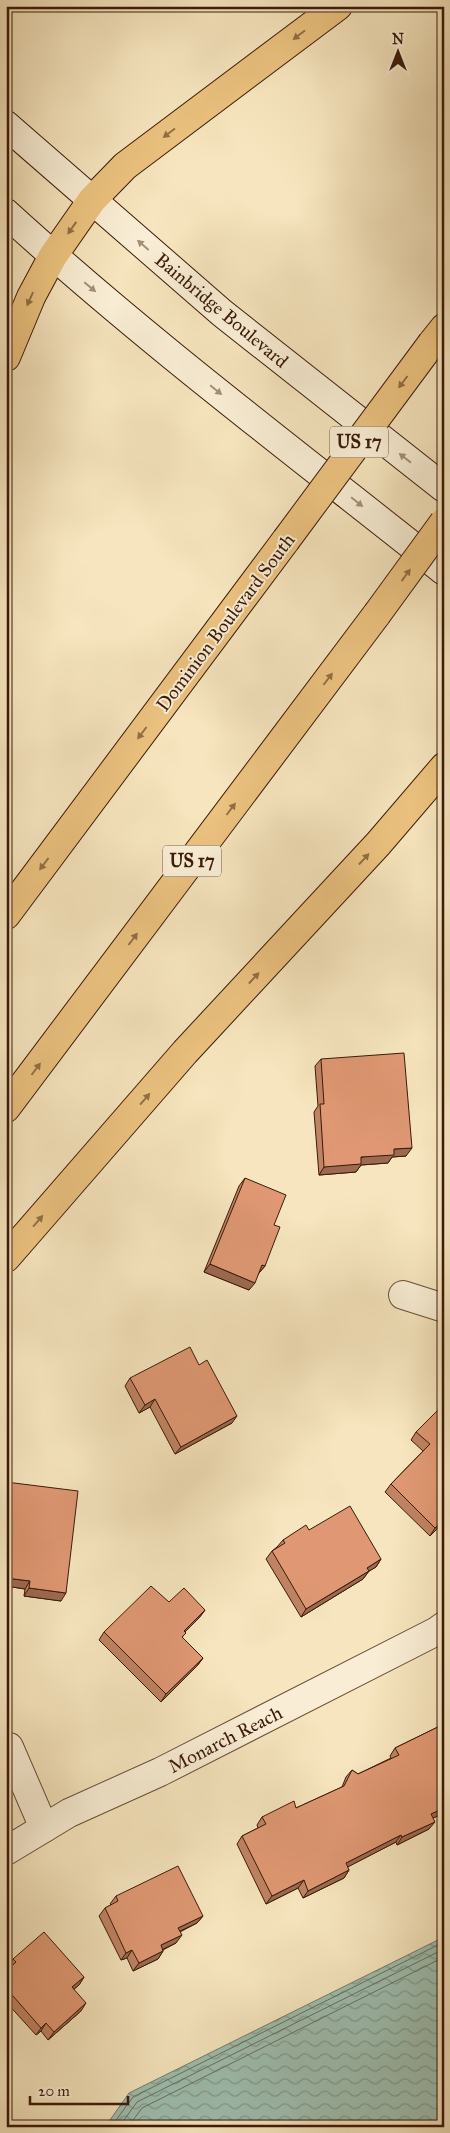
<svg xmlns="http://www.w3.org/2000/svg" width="450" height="2133" viewBox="0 0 450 2133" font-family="'IM FELL Great Primer',serif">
  <defs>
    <pattern id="water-waves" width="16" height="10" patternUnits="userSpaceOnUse" patternTransform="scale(1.25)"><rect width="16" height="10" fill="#9dbfb1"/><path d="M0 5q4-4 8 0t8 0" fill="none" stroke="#819a8e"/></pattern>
  </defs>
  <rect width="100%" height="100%" fill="#f6e5be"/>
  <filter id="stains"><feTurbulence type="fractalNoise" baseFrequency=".004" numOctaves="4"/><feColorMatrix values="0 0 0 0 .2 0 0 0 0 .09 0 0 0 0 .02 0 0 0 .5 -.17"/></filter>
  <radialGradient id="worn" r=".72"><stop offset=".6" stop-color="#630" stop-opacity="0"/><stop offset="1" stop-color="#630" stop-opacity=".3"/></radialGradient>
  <!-- water -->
  <path fill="url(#water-waves)" stroke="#757d6e" d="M 444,1937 L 444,2127 L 105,2127 L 129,2093 Z"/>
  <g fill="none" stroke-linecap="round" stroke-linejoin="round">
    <!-- shore -->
    <g stroke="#6c6c5d" stroke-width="1">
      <path d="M 111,2127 L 133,2097 L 444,1942"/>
      <path d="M 119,2127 L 137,2102 L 444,1949"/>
      <path d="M 128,2127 L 142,2108 L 444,1957"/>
    </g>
    <!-- minor casing -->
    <g stroke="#694d36" stroke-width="30">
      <g id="minor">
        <path d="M 403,1295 L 444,1308"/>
        <path d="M 9,1747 L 44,1828"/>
        <path d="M 6,1851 L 69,1813 L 160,1772 L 437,1631 L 444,1626"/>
      </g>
    </g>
    <!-- secondary casing -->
    <g stroke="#3a1a09" stroke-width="30">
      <g id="secondary">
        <path d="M 6,125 L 222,313 L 444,488"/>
        <path d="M 6,213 C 145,340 297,454 444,571"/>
      </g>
    </g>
    <!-- motorway casing -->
    <g stroke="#3a1a09" stroke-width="30">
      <g id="motorway">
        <path d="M 432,343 L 444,328"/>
        <path d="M 6,357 L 31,297 L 53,256 L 92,200 L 125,166 L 338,6"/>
        <path d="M 6,915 L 286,540"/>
        <path d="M 6,1108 L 377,614"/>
        <path d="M 6,1258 L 185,1052 L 378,844 L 444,767"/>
      </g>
    </g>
    <!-- minor -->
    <use href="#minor" stroke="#f9eed5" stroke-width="28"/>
    <!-- secondary -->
    <use href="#secondary" stroke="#f9eed5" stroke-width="28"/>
    <!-- motorway -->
    <use href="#motorway" stroke="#ebc27f" stroke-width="28"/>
    <!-- motorway-bridge casing -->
    <g stroke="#3a1a09" stroke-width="30" stroke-linecap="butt">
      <g id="motorway-bridge">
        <path d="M 286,540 L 432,343"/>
        <path d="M 377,614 L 444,522"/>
      </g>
    </g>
    <!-- motorway-bridge -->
    <use href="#motorway-bridge" stroke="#ebc27f" stroke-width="28"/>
  </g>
  <!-- wall -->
  <g fill="#c08363" stroke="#3a1a09">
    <path d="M 321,1059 L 406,1156 L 392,1157 L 388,1163 L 361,1165 L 356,1172 L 319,1175 L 314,1112 L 318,1106 L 315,1066 Z"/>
    <path d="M 245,1178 L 274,1225 L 265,1266 L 259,1273 L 249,1290 L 204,1272 L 239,1186 Z"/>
    <path d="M 130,1378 L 232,1423 L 175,1454 L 150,1407 L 139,1413 L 125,1386 Z"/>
    <path d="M 444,1404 L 444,1522 L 430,1536 L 385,1492 L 391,1484 L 423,1451 L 411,1440 L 416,1432 Z"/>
    <path d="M 6,1482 L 61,1601 L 24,1596 L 25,1589 L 6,1586 Z"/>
    <path d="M 309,1530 L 381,1559 L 376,1567 L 369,1571 L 363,1579 L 301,1617 L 266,1559 L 272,1551 L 277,1547 L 283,1540 Z"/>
    <path d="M 169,1602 L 205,1610 L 199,1618 L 185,1632 L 182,1638 L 203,1658 L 197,1666 L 161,1702 L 99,1640 L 104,1632 Z"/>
    <path d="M 444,1724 L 444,1813 L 433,1818 L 429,1829 L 397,1845 L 396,1842 L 347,1867 L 349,1870 L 344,1878 L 303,1898 L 298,1888 L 266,1904 L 237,1844 L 242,1836 L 258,1828 L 257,1825 L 262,1817 L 296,1808 L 342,1787 L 346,1777 L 352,1770 L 358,1774 L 391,1758 L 390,1756 L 395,1748 Z"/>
    <path d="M 116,1896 L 203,1916 L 197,1923 L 180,1932 L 176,1943 L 163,1950 L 163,1951 L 158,1959 L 133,1971 L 127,1958 L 121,1960 L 99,1916 L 105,1908 L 111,1905 L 110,1904 Z"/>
    <path d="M 13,1959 L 84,1977 L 79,1985 L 74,1989 L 81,2011 L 48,2040 L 41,2031 L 36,2035 L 6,2002 L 6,1971 L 9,1968 L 8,1967 Z"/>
  </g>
  <!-- shaded-wall -->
  <g fill="#9c6a50" stroke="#3a1a09">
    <path d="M 412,1148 L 406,1156 L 392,1157 L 388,1163 L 361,1165 L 356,1172 L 319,1175 L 324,1167 L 394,1149 Z"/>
    <path d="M 210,1264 L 255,1283 L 249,1290 L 204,1272 Z"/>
    <path d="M 262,1265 L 265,1266 L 259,1273 L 257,1272 Z"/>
    <path d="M 155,1399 L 150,1407 L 139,1413 L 145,1405 Z"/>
    <path d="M 237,1416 L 232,1423 L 175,1454 L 181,1447 Z"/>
    <path d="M 444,1520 L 444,1522 L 430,1536 L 435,1528 Z"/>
    <path d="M 381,1559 L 376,1567 L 361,1576 L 367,1568 Z"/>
    <path d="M 369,1571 L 363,1579 L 301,1617 L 306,1609 Z"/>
    <path d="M 6,1578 L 30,1581 L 25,1589 L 6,1586 Z"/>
    <path d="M 29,1588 L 66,1593 L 61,1601 L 24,1596 Z"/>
    <path d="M 205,1610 L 199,1618 L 178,1639 L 184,1631 Z"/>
    <path d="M 203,1658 L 197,1666 L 161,1702 L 166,1694 Z"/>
    <path d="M 444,1808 L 444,1813 L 425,1822 L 431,1814 Z"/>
    <path d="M 435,1822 L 429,1829 L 397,1845 L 402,1837 Z"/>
    <path d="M 401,1835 L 396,1842 L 340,1871 L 346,1863 Z"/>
    <path d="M 349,1870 L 344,1878 L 303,1898 L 308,1891 Z"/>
    <path d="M 304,1880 L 298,1888 L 266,1904 L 272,1896 Z"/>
    <path d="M 203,1916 L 197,1923 L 172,1935 L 178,1928 Z"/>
    <path d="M 182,1935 L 176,1943 L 155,1953 L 161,1945 Z"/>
    <path d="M 132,1950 L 127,1958 L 121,1960 L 126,1953 Z"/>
    <path d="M 163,1951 L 158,1959 L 133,1971 L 139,1963 Z"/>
    <path d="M 84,1977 L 79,1985 L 67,1995 L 72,1987 Z"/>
    <path d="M 86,2003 L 81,2011 L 48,2040 L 54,2032 Z"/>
    <path d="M 46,2023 L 41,2031 L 36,2035 L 41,2028 Z"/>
  </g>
  <!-- building -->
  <g fill="#df9873" stroke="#3a1a09">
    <path d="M 404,1053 L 412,1148 L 394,1149 L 394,1155 L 361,1157 L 361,1164 L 324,1167 L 320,1104 L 324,1104 L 321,1059 Z"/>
    <path d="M 245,1178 L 286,1195 L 274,1225 L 280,1227 L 265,1266 L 262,1265 L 255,1283 L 210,1264 Z"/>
    <path d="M 190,1347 L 199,1365 L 207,1360 L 237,1416 L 181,1447 L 155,1399 L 145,1405 L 130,1378 Z"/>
    <path d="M 444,1404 L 444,1520 L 435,1528 L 391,1484 L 430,1444 L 416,1432 Z"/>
    <path d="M 6,1482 L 78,1491 L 66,1593 L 29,1588 L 30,1581 L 6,1578 Z"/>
    <path d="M 350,1506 L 381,1559 L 367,1568 L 369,1571 L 306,1609 L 272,1551 L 285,1543 L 283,1540 L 306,1525 L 309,1530 Z"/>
    <path d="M 151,1586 L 169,1602 L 184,1588 L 205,1610 L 184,1631 L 186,1633 L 182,1637 L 203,1658 L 166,1694 L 104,1632 Z"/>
    <path d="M 444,1724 L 444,1808 L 431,1814 L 435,1822 L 402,1837 L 401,1835 L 346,1863 L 349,1870 L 308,1891 L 304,1880 L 272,1896 L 242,1836 L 266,1824 L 262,1817 L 294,1801 L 296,1808 L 344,1786 L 352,1770 L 358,1774 L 399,1755 L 395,1748 Z"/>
    <path d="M 178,1866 L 203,1916 L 178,1928 L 182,1935 L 161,1945 L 163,1951 L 139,1963 L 132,1950 L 126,1953 L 105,1908 L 118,1901 L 116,1896 Z"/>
    <path d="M 44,1932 L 84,1977 L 72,1987 L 86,2003 L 54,2032 L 46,2023 L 41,2028 L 6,1988 L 6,1971 L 16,1962 L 13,1959 Z"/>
  </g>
  <!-- one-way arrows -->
  <defs><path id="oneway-solid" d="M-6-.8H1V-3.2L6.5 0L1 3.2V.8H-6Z" transform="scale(1.25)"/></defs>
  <g fill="#926e44">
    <use href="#oneway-solid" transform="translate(299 35) rotate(143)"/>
    <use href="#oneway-solid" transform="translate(169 133) rotate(143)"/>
    <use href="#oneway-solid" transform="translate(72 228) rotate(125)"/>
    <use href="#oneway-solid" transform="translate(30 299) rotate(114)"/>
    <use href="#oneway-solid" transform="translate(403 382) rotate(127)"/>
    <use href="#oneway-solid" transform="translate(406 575) rotate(-54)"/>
    <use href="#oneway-solid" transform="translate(328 679) rotate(-53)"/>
    <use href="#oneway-solid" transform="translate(142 733) rotate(127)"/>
    <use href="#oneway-solid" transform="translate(231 809) rotate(-53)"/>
    <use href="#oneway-solid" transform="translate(364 859) rotate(-47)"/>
    <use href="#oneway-solid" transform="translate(44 864) rotate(127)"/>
    <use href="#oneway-solid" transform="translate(133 939) rotate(-53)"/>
    <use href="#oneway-solid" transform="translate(254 978) rotate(-47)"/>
    <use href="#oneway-solid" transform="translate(36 1069) rotate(-53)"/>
    <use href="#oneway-solid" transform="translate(145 1099) rotate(-49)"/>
    <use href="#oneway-solid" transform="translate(38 1221) rotate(-49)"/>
  </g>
  <g fill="#a38f79">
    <use href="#oneway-solid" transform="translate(143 245) rotate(-139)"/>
    <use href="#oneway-solid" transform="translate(90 287) rotate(40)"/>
    <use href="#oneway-solid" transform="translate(216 390) rotate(39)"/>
    <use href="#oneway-solid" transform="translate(405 458) rotate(-142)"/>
    <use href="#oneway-solid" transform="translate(357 502) rotate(39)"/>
  </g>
  <g text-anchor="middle" stroke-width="4" stroke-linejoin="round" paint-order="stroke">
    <!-- shield labels -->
    <g fill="#f9eed5" stroke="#735a46" stroke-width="1">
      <rect x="330" y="426.5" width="58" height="31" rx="4"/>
      <rect x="163" y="845.5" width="58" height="31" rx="4"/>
    </g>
    <g font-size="18" font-weight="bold" fill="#3a1a09">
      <text x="359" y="448">US 17</text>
      <text x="192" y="867">US 17</text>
    </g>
    <!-- street labels -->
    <g font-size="19" fill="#3a1a09" stroke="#f9eed5">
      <text transform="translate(222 310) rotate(40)" y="7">Bainbridge Boulevard</text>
      <text transform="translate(225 622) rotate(-53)" y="7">Dominion Boulevard South</text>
      <text transform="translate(225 1739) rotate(-27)" y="7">Monarch Reach</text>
    </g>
  </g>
  <!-- margin -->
  <rect width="450" height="2133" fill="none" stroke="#f6e5be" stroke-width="25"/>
  <rect x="8" y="8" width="435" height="2118" fill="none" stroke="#3a1a09" stroke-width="2.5"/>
  <rect x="12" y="12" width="425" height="2108" fill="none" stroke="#3a1a09"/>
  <!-- north arrow -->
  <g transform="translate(398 52)" stroke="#f9eed5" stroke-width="4" paint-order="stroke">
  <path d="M0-4L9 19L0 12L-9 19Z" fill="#3a1a09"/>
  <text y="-8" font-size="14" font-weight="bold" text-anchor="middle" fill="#3a1a09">N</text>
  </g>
  <!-- scale -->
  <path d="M30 2096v8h98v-8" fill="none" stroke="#3a1a09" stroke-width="2.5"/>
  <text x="38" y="2096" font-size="15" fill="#3a1a09" stroke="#f9eed5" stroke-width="4" paint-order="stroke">20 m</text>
  <rect width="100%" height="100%" filter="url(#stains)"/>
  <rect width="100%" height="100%" fill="url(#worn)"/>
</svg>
